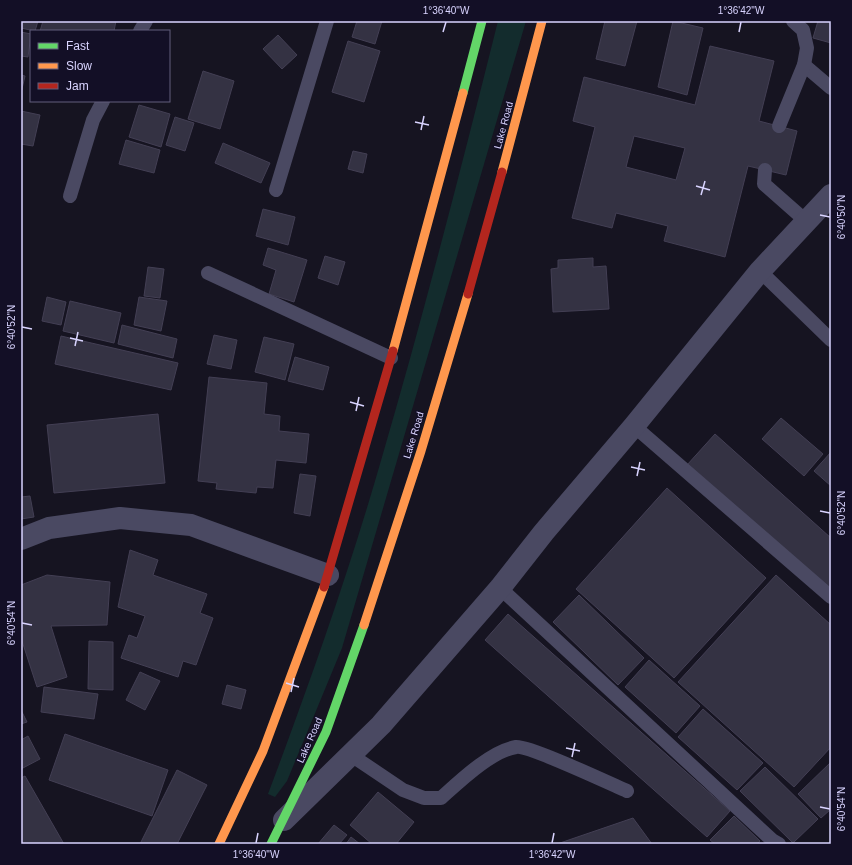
<svg xmlns="http://www.w3.org/2000/svg" width="852" height="865" viewBox="0 0 852 865" font-family="Helvetica,sans-serif">
  <rect width="100%" height="100%" fill="#161421"/>
  <!-- green -->
  <path fill="#132c2d" d="M 498,21 L 526,21 L 342,648 L 287,781 L 275,797 L 268,794 C 309,685 348,575 380,464 C 423,317 461,169 498,21 Z"/>
  <!-- building -->
  <g fill="#343243" stroke="#433f54" fill-rule="evenodd">
    <path d="M 21,21 L 38,21 L 35,31 L 21,28 Z"/>
    <path d="M 43,21 L 116,21 L 114,31 L 40,31 Z"/>
    <path d="M 357,21 L 382,21 L 375,44 L 352,37 Z"/>
    <path d="M 605,21 L 637,21 L 625,66 L 596,59 Z"/>
    <path d="M 673,21 L 703,28 L 687,95 L 658,87 Z"/>
    <path d="M 818,21 L 831,21 L 831,43 L 813,38 Z"/>
    <path d="M 21,32 L 31,34 L 28,57 L 21,56 Z"/>
    <path d="M 278,35 L 297,55 L 282,69 L 263,49 Z"/>
    <path d="M 348,41 L 380,51 L 364,102 L 332,92 Z"/>
    <path d="M 710,46 L 774,61 L 759,121 L 797,131 L 786,175 L 748,166 L 725,257 L 664,241 L 668,226 L 616,213 L 612,228 L 572,218 L 595,127 L 573,121 L 584,77 L 695,105 ZM 634,136 L 685,148 L 676,180 L 626,167 Z"/>
    <path d="M 203,71 L 234,81 L 220,129 L 188,119 Z"/>
    <path d="M 21,75 L 25,76 L 21,93 Z"/>
    <path d="M 139,105 L 170,114 L 161,147 L 129,137 Z"/>
    <path d="M 21,111 L 40,115 L 33,146 L 21,144 Z"/>
    <path d="M 175,117 L 194,123 L 185,151 L 166,145 Z"/>
    <path d="M 126,140 L 160,150 L 154,173 L 119,164 Z"/>
    <path d="M 223,143 L 270,163 L 261,183 L 215,163 Z"/>
    <path d="M 353,151 L 367,154 L 363,173 L 348,169 Z"/>
    <path d="M 263,209 L 295,217 L 288,245 L 256,236 Z"/>
    <path d="M 268,248 L 307,260 L 294,302 L 269,294 L 276,270 L 263,265 Z"/>
    <path d="M 325,256 L 345,262 L 338,285 L 318,278 Z"/>
    <path d="M 593,258 L 593,267 L 606,266 L 609,309 L 553,312 L 551,269 L 558,268 L 558,260 Z"/>
    <path d="M 148,267 L 164,269 L 160,298 L 144,296 Z"/>
    <path d="M 47,297 L 66,302 L 61,325 L 42,321 Z"/>
    <path d="M 139,297 L 167,301 L 161,331 L 134,325 Z"/>
    <path d="M 70,301 L 121,313 L 114,343 L 63,331 Z"/>
    <path d="M 122,325 L 177,339 L 173,358 L 118,344 Z"/>
    <path d="M 214,335 L 237,340 L 231,369 L 207,364 Z"/>
    <path d="M 61,336 L 178,363 L 171,390 L 55,364 Z"/>
    <path d="M 264,337 L 294,344 L 285,380 L 255,372 Z"/>
    <path d="M 295,357 L 329,367 L 323,390 L 288,381 Z"/>
    <path d="M 209,377 L 267,383 L 264,414 L 280,416 L 279,431 L 309,434 L 306,463 L 276,460 L 273,488 L 257,487 L 256,493 L 216,489 L 217,483 L 198,481 Z"/>
    <path d="M 158,414 L 165,483 L 54,493 L 47,425 Z"/>
    <path d="M 781,418 L 823,454 L 804,476 L 762,439 Z"/>
    <path d="M 715,434 L 831,538 L 831,594 L 687,465 Z"/>
    <path d="M 831,452 L 831,486 L 814,471 Z"/>
    <path d="M 300,474 L 316,476 L 310,516 L 294,513 Z"/>
    <path d="M 667,488 L 766,578 L 674,678 L 576,589 Z"/>
    <path d="M 30,496 L 34,517 L 21,519 L 21,497 Z"/>
    <path d="M 130,550 L 158,560 L 153,575 L 207,594 L 200,613 L 213,618 L 196,665 L 183,661 L 178,677 L 121,658 L 129,635 L 137,638 L 145,616 L 118,607 Z"/>
    <path d="M 47,575 L 110,582 L 107,625 L 51,626 L 67,677 L 37,687 L 21,638 L 21,585 Z"/>
    <path d="M 776,575 L 831,625 L 831,747 L 794,787 L 678,682 Z"/>
    <path d="M 579,595 L 644,658 L 618,685 L 553,622 Z"/>
    <path d="M 508,614 L 730,811 L 707,837 L 485,640 Z"/>
    <path d="M 89,641 L 113,642 L 113,690 L 88,689 Z"/>
    <path d="M 649,660 L 700,706 L 676,733 L 625,687 Z"/>
    <path d="M 140,672 L 160,681 L 145,710 L 126,700 Z"/>
    <path d="M 227,685 L 246,690 L 241,709 L 222,704 Z"/>
    <path d="M 44,687 L 98,694 L 94,719 L 41,712 Z"/>
    <path d="M 703,709 L 763,763 L 737,790 L 678,737 Z"/>
    <path d="M 21,710 L 27,722 L 21,724 Z"/>
    <path d="M 65,734 L 168,770 L 152,816 L 49,780 Z"/>
    <path d="M 28,736 L 40,759 L 21,769 L 21,740 Z"/>
    <path d="M 831,762 L 831,809 L 821,818 L 798,794 Z"/>
    <path d="M 765,767 L 818,819 L 793,843 L 740,791 Z"/>
    <path d="M 177,770 L 207,785 L 177,844 L 140,844 Z"/>
    <path d="M 25,776 L 64,844 L 21,844 L 21,778 Z"/>
    <path d="M 378,792 L 414,822 L 396,844 L 372,844 L 350,825 Z"/>
    <path d="M 734,816 L 760,841 L 757,844 L 715,844 L 710,840 Z"/>
    <path d="M 633,818 L 652,844 L 557,844 Z"/>
    <path d="M 334,825 L 347,835 L 339,844 L 318,844 Z"/>
    <path d="M 351,837 L 360,844 L 346,844 Z"/>
  </g>
  <g fill="none" stroke-linecap="round" stroke-linejoin="round">
    <!-- lane -->
    <g stroke="#4a4962" stroke-width="14">
      <path d="M 140,31 L 146,21"/>
      <path d="M 804,65 L 831,88"/>
      <path d="M 779,126 L 804,65 L 807,48 L 803,30 L 793,21"/>
      <path d="M 765,170 L 764,184 L 806,221"/>
      <path d="M 276,190 L 327,21"/>
      <path d="M 70,196 L 93,120 L 103,101"/>
      <path d="M 760,271 L 831,340"/>
      <path d="M 208,273 L 391,358"/>
      <path d="M 634,426 L 831,597"/>
      <path d="M 500,588 L 772,840 L 779,844"/>
      <path d="M 351,755 L 403,790 L 424,798 L 441,798 C 460,781 491,751 516,747 C 528,745 611,784 627,791"/>
    </g>
    <!-- street -->
    <g stroke="#4a4962" stroke-width="22">
      <path d="M 21,539 L 49,528 L 120,518 L 191,525 L 328,575"/>
      <path d="M 284,820 L 381,725 L 500,588 L 544,532 L 634,426 L 760,271 L 831,195"/>
    </g>
    <!-- fast -->
    <g stroke="#63d668" stroke-width="9">
      <path d="M 463,93 L 482,21"/>
      <path d="M 271,844 L 326,732 L 364,625"/>
    </g>
    <!-- slow -->
    <g stroke="#ff974d" stroke-width="9">
      <path d="M 502,172 L 542,21"/>
      <path d="M 393,351 L 463,93"/>
      <path d="M 364,625 L 421,451 L 468,294"/>
      <path d="M 219,844 L 263,751 L 324,587"/>
    </g>
    <!-- jam -->
    <g stroke="#b3261e" stroke-width="9">
      <path d="M 468,294 L 502,172"/>
      <path d="M 324,587 L 393,351"/>
    </g>
  </g>
  <!-- ticks -->
  <path fill="none" stroke="#d9d4ff" stroke-width="1.5" d="M 443,32 L 446,22M 739,32 L 741,22M 415,122 L 429,125M 421,130 L 424,116M 696,186 L 710,190M 701,195 L 705,181M 820,215 L 830,217M 22,327 L 32,329M 70,338 L 83,341M 75,346 L 78,332M 350,402 L 364,406M 356,411 L 359,397M 631,467 L 645,470M 637,476 L 640,462M 820,511 L 830,513M 22,623 L 32,625M 286,683 L 299,687M 291,692 L 294,678M 566,748 L 580,751M 572,757 L 575,743M 820,807 L 830,809M 256,843 L 258,833M 552,843 L 554,833"/>
  <g text-anchor="middle" stroke-width="3" stroke-linejoin="round" paint-order="stroke">
    <!-- street labels -->
    <g font-size="10" fill="#d9d4ff" stroke="#130f26">
      <text transform="translate(503 125) rotate(-75)" y="4">Lake Road</text>
      <text transform="translate(413 435) rotate(-73)" y="4">Lake Road</text>
      <text transform="translate(309 740) rotate(-66)" y="4">Lake Road</text>
    </g>
  </g>
  <!-- border -->
  <rect width="852" height="865" fill="none" stroke="#130f26" stroke-width="44"/>
  <!-- legend -->
  <rect x="30" y="30" width="140" height="72" fill="#130f26" stroke="#625e7d"/>
  <rect x="38" y="43" width="20" height="6" fill="#63d668" stroke="#625e7d"/>
  <text x="66" y="50" font-size="12" fill="#d9d4ff">Fast</text>
  <rect x="38" y="63" width="20" height="6" fill="#ff974d" stroke="#625e7d"/>
  <text x="66" y="70" font-size="12" fill="#d9d4ff">Slow</text>
  <rect x="38" y="83" width="20" height="6" fill="#b3261e" stroke="#625e7d"/>
  <text x="66" y="90" font-size="12" fill="#d9d4ff">Jam</text>
  <rect x="22" y="22" width="808" height="821" fill="none" stroke="#d9d4ff" stroke-width="1.5"/>
  <g font-size="10" text-anchor="middle" fill="#d9d4ff">
    <text x="446" y="14">1°36'40"W</text>
    <text x="741" y="14">1°36'42"W</text>
    <text transform="translate(841 217) rotate(-90)" y="4">6°40'50"N</text>
    <text transform="translate(11 327) rotate(-90)" y="4">6°40'52"N</text>
    <text transform="translate(841 513) rotate(-90)" y="4">6°40'52"N</text>
    <text transform="translate(11 623) rotate(-90)" y="4">6°40'54"N</text>
    <text transform="translate(841 809) rotate(-90)" y="4">6°40'54"N</text>
    <text x="256" y="858">1°36'40"W</text>
    <text x="552" y="858">1°36'42"W</text>
  </g>
</svg>
